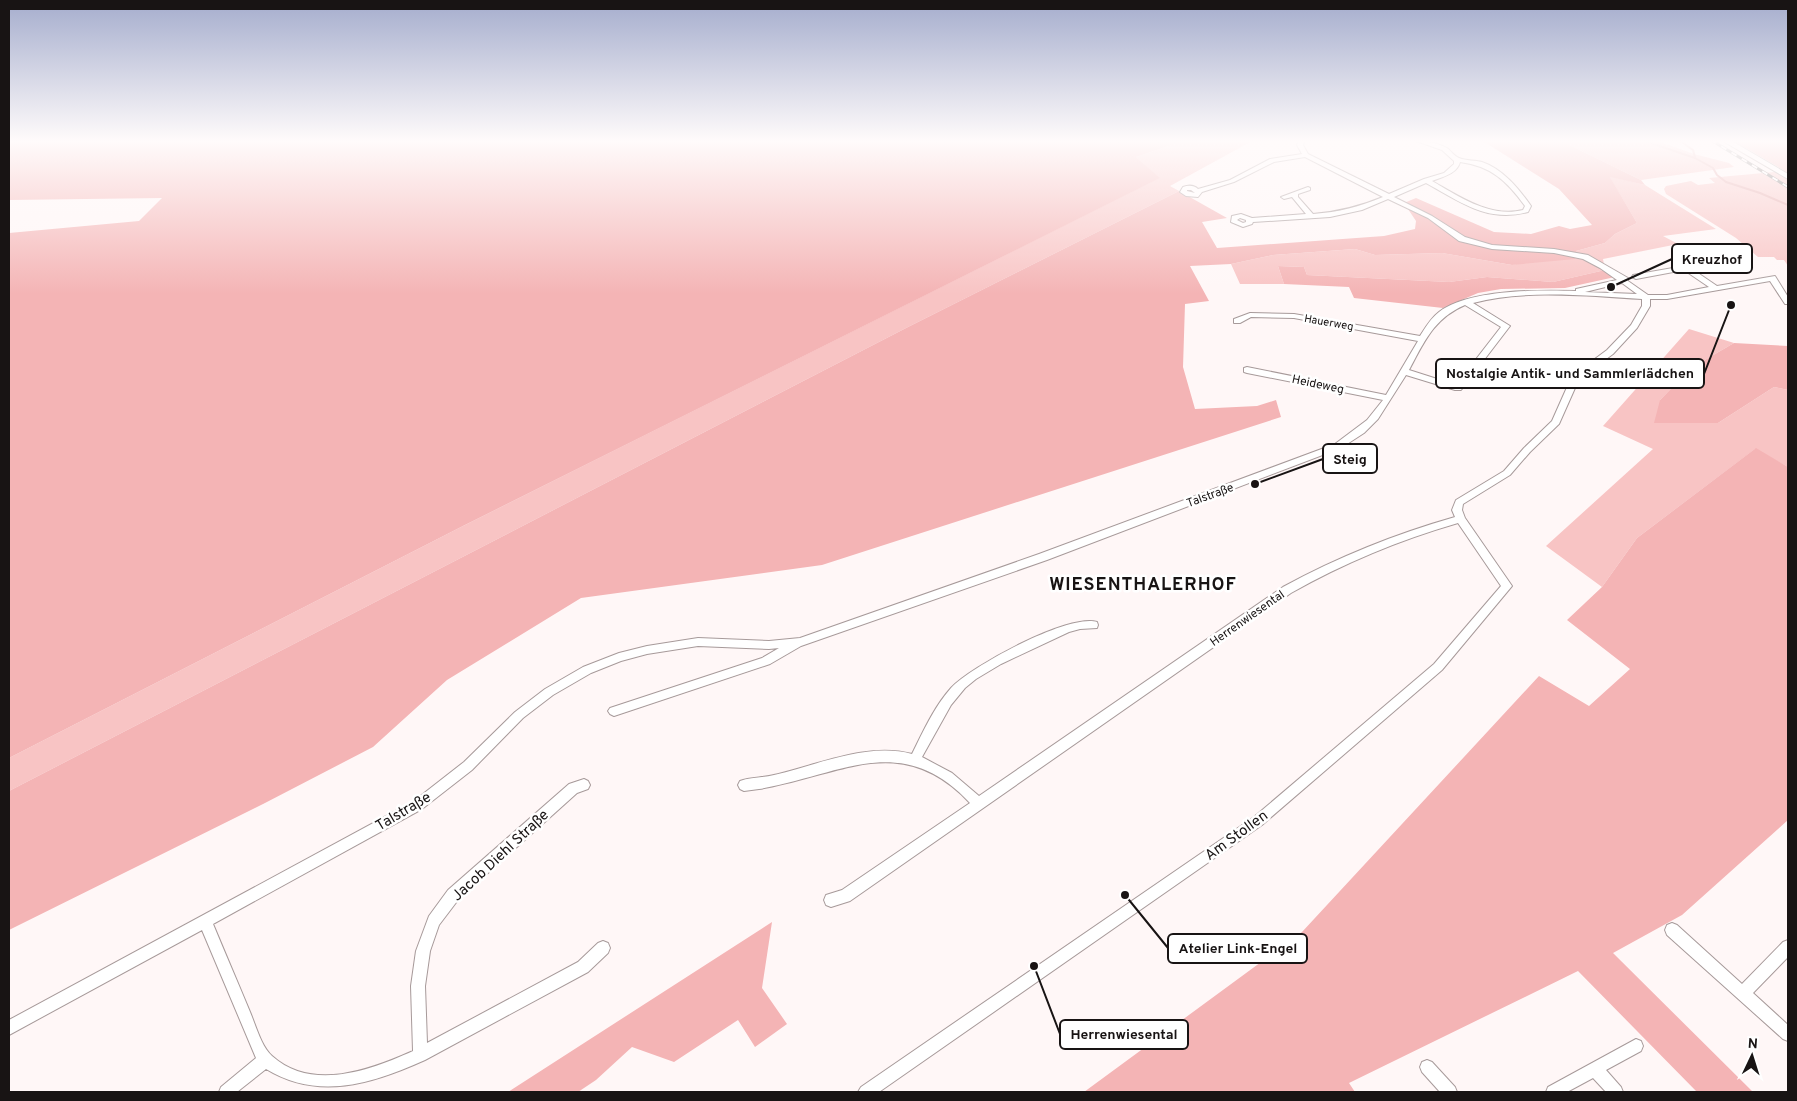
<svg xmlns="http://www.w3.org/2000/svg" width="1797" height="1101" viewBox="0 0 1797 1101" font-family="Overpass,sans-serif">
  <rect width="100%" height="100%" fill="#fff7f7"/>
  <!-- green -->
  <g fill="#f8c4c4">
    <path d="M 1186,140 L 1254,140 L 1170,186 L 1179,191 L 908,327 L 9,791 L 9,758 L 463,526 L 1159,178 L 1136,157 Z"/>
    <path d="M 1559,140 L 1655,140 L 1694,154 L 1729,163 L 1734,167 L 1641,180 Z"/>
    <path d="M 1785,171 L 1788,173 L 1788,266 L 1784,260 L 1777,260 L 1774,257 L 1758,257 L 1736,238 L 1666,194 L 1664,189 L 1666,186 L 1691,181 L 1698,185 L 1715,183 L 1709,178 Z"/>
    <path d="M 1609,176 L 1645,185 L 1716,229 L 1663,236 L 1678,244 L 1603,259 L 1605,270 L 1553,282 L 1487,277 L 1449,282 L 1307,275 L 1304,267 L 1278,266 L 1284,284 L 1240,284 L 1231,264 L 1273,255 L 1355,249 L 1375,255 L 1442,253 L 1512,265 L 1576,251 L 1605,243 L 1615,234 L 1637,223 Z"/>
    <path d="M 1689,329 L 1734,343 L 1691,368 L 1660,400 L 1718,423 L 1774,387 L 1788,390 L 1788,467 L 1755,449 L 1637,538 L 1602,587 L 1546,546 L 1653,449 L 1603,426 Z"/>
  </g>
  <!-- forest -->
  <g fill="#f4b4b5">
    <path d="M 9,140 L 1186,140 L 1136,157 L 1160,178 L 463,526 L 9,758 L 9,233 L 139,221 L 162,198 L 9,200 Z"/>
    <path d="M 1475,140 L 1559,140 L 1641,180 L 1645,185 L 1610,177 L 1637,223 L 1615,234 L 1605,243 L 1576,251 L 1575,259 L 1512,265 L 1442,253 L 1375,255 L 1355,249 L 1273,255 L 1231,264 L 1190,266 L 1209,301 L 1185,304 L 1183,367 L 1195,409 L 1257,406 L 1276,400 L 1281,417 L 822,565 L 581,598 L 447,680 L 373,747 L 265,803 L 9,930 L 9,791 L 908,327 L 1179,191 L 1227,218 L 1202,222 L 1217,248 L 1384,236 L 1415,229 L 1416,221 L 1404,203 L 1416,198 L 1494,232 L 1531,234 L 1559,226 L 1570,229 L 1592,225 L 1559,189 L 1486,143 Z"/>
    <path d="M 1732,140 L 1788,140 L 1788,173 L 1785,171 Z"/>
    <path d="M 1278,266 L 1304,267 L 1307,275 L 1449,282 L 1487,277 L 1553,282 L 1605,270 L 1615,277 L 1565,288 L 1501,289 L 1478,293 L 1443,308 L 1354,298 L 1349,287 L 1284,284 Z"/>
    <path d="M 1734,343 L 1788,346 L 1788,390 L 1774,387 L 1718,423 L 1654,423 L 1660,400 L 1691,368 Z"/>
    <path d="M 1756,448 L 1788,467 L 1788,820 L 1682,915 L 1613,953 L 1753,1092 L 1697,1092 L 1578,971 L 1349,1083 L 1355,1092 L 1084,1092 L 1302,932 L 1539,676 L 1589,706 L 1630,669 L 1567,620 L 1602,587 L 1637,538 Z"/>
    <path d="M 772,922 L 762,988 L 787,1024 L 755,1047 L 738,1020 L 674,1062 L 632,1047 L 596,1080 L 578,1092 L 508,1092 Z"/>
  </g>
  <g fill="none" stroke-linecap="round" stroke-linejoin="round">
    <!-- stream -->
    <g stroke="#e2a3a4" stroke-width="2">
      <path d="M 1642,140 L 1695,158 L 1713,168 L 1717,175 L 1726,182 L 1760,193 L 1788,205"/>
      <path d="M 1679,140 L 1693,150 L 1695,157"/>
    </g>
    <!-- minor casing -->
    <g stroke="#a79a9a" stroke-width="2">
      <g id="minor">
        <path d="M 1299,140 L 1305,140 L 1303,145 L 1308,154 L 1389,194 L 1424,179 L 1444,173 L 1454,164 L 1454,161 L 1442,150 L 1413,140 C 1423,140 1438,143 1447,148 C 1451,151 1454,156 1459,158 C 1466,161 1475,160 1482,162 C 1503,169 1519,189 1531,206 L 1528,212 C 1487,223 1461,202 1426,183 L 1394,197 L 1432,216 L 1465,237 L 1492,245 L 1554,249 L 1588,255 L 1628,278 L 1628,281 L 1648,295 L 1667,295 L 1709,287 L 1684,270 L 1636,279 L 1632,277 L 1633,275 L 1707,262 L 1711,264 L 1710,266 L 1692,269 L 1717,286 L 1775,276 L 1788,297 L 1788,304 L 1785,304 L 1770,281 L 1667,299 L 1650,299 L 1650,306 L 1637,328 L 1613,354 L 1579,379 L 1559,424 L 1530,452 L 1510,475 L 1463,504 L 1462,510 L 1465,518 L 1512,586 L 1442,670 L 1262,825 L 879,1092 L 858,1092 L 861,1087 L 1254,817 L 1434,664 L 1501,586 L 1458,523 C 1399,540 1344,563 1291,593 L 850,901 L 831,907 L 826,905 L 824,900 L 826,895 L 842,890 L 970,803 C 901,729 839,776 759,789 L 744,791 L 740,789 L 738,785 L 740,781 C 750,777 763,778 774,775 C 818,765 867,742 912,754 C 923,732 934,707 951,688 C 970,667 1069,613 1097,622 L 1098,625 L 1097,628 L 1080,629 L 1069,632 L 1001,664 L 976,679 L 965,688 L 951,705 L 922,757 L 952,773 L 979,796 L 1283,587 C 1338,557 1395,534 1455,517 L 1452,510 L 1456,500 L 1504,471 L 1524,448 L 1552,421 L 1572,376 L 1607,350 L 1631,325 L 1642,306 L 1642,299 C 1587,296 1527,289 1473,303 L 1510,326 L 1461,390 L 1455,390 L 1406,375 L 1378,419 L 1364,433 L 1341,448 L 1047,560 L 801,646 L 770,664 L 614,716 L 610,714 L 608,711 L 610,708 L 762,658 L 779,648 L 769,649 L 698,646 L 647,654 L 621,661 L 591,673 L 553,695 L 523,718 L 472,770 L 422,809 L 213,924 C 225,953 238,983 250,1012 C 256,1026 261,1046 272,1056 C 312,1092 371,1070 413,1051 L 411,986 L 416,951 L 429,916 L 448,890 L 569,784 L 584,779 L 588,781 L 590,785 L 588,789 L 577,793 L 458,900 L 439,925 L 430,951 L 425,986 L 427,1043 L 578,962 L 598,943 L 603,941 L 608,943 L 610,948 L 608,953 L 588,972 L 425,1060 C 372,1084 318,1101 266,1069 L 237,1092 L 219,1092 L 221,1087 L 256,1058 L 202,930 L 9,1035 L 9,1020 L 414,801 L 464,762 L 515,712 L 545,689 L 583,667 L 619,653 L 647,646 L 698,638 L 769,641 L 800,638 L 1039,554 L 1335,444 L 1367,420 L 1383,400 L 1247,373 L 1244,372 L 1244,368 L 1247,367 L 1386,395 L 1418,341 L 1294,318 L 1251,317 L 1240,323 L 1234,323 L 1234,319 L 1250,313 L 1294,314 L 1420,336 C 1425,328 1431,318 1439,312 C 1469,289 1539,290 1576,291 L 1576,289 L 1617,280 L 1600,268 L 1583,259 L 1554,253 L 1492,249 L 1459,241 L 1428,218 L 1388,199 L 1362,210 L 1330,217 L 1253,222 L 1252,224 L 1243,227 L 1231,222 L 1232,216 L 1241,214 L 1252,218 L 1306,214 L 1292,197 L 1284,199 L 1281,197 L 1308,187 L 1310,188 L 1310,190 L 1298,194 L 1298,197 L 1313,214 C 1339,212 1359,207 1383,197 L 1305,157 L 1274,162 L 1234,182 L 1202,192 L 1198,197 L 1186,196 L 1180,192 L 1183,187 C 1188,185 1194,185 1198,189 L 1230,180 L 1270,159 L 1302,154 L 1297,145 ZM 1460,162 C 1491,166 1507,181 1525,206 L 1523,210 C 1490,218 1460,197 1432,181 C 1442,177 1457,174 1460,162 ZM 1187,190 L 1191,190 L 1195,193 L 1187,191 ZM 1240,218 L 1246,220 L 1246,222 L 1243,223 L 1237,220 ZM 1622,283 L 1637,294 L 1585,292 ZM 1465,305 L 1501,327 L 1456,385 L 1409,370 C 1424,342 1434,318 1465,305 Z"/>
        <path d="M 1672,923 L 1677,925 L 1742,984 L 1783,942 L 1788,940 L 1788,957 L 1753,993 L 1788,1025 L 1788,1041 L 1783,1039 L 1667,935 L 1665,930 L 1667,925 Z"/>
        <path d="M 1636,1039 L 1641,1041 L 1643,1046 L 1641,1051 L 1606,1070 L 1621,1087 L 1623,1092 L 1606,1092 L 1593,1078 L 1567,1092 L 1546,1092 L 1548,1087 Z"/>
        <path d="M 1427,1060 L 1432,1062 L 1455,1087 L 1457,1092 L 1440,1092 L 1422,1072 L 1420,1067 L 1422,1062 Z"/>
      </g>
    </g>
    <!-- tertiary casing -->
    <g stroke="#a79a9a" stroke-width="2">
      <path id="tertiary" d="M 1721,140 L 1730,140 L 1788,174 L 1788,179 Z"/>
    </g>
    <!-- minor -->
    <use href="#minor" fill="#fff" fill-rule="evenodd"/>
    <!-- tertiary -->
    <use href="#tertiary" fill="#fff" fill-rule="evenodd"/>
    <!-- rail casing -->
    <g stroke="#726d6d" stroke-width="3">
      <path id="rail" d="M 1711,140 L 1788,187"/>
    </g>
    <!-- rail -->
    <use href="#rail" stroke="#fff" stroke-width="2" stroke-dasharray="6" stroke-linecap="butt"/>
  </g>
  <!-- sky -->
  <linearGradient id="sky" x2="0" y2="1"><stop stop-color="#a5adcd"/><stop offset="0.48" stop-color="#fffbfb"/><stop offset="1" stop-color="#fffbfb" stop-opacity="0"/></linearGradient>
  <rect width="1797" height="294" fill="url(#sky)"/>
  <g text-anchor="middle" stroke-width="5" stroke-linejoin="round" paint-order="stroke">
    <!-- far-street labels -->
    <g font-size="11" fill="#181414" stroke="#fff">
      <text transform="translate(1329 322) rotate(10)" y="4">Hauerweg</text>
    </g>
    <!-- street labels -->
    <g font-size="12" fill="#181414" stroke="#fff">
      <text transform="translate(1318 384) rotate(12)" y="4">Heideweg</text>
      <text transform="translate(1210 495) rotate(-20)" y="4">Talstraße</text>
      <text transform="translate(1247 618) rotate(-35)" y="4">Herrenwiesental</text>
    </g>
    <!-- near-street labels -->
    <g font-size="15" fill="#181414" stroke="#fff">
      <text transform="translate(403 811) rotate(-31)" y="5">Talstraße</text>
      <text transform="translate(1236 835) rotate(-36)" y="5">Am Stollen</text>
      <text transform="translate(500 855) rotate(-43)" y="5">Jacob Diehl Straße</text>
    </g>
    <!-- district labels -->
    <g font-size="18" font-weight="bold" letter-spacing="1" fill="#181414" stroke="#fff">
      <text x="1143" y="590">WIESENTHALERHOF</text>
    </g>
  </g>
  <!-- callouts -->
  <path fill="none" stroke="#181414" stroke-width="2" d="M1611 287L1672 259M1731 305L1704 374M1255 484L1323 459M1125 895L1168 948M1034 966L1060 1034"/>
  <g fill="#181414" stroke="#fff" stroke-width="2">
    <circle cx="1611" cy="287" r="5"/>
    <circle cx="1731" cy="305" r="5"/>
    <circle cx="1255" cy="484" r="5"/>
    <circle cx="1125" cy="895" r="5"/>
    <circle cx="1034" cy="966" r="5"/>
  </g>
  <g fill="#fff" stroke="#181414" stroke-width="2">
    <rect x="1672" y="244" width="80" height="29" rx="5"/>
    <rect x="1436" y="359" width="268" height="29" rx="5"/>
    <rect x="1323" y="444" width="54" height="29" rx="5"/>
    <rect x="1168" y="934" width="139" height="29" rx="5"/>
    <rect x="1060" y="1020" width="128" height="29" rx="5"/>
  </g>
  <g font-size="14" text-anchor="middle" font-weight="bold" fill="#181414">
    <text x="1712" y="264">Kreuzhof</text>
    <text x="1570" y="378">Nostalgie Antik- und Sammlerlädchen</text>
    <text x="1350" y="464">Steig</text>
    <text x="1238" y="953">Atelier Link-Engel</text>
    <text x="1124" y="1039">Herrenwiesental</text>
  </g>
  <!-- border -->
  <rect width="1797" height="1101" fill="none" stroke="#181414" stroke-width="20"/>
  <!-- north arrow -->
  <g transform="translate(1752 1056) rotate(4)" stroke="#ffffff" stroke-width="4" paint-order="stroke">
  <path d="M0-4L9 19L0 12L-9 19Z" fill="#181414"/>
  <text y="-8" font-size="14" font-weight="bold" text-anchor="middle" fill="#181414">N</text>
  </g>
</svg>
